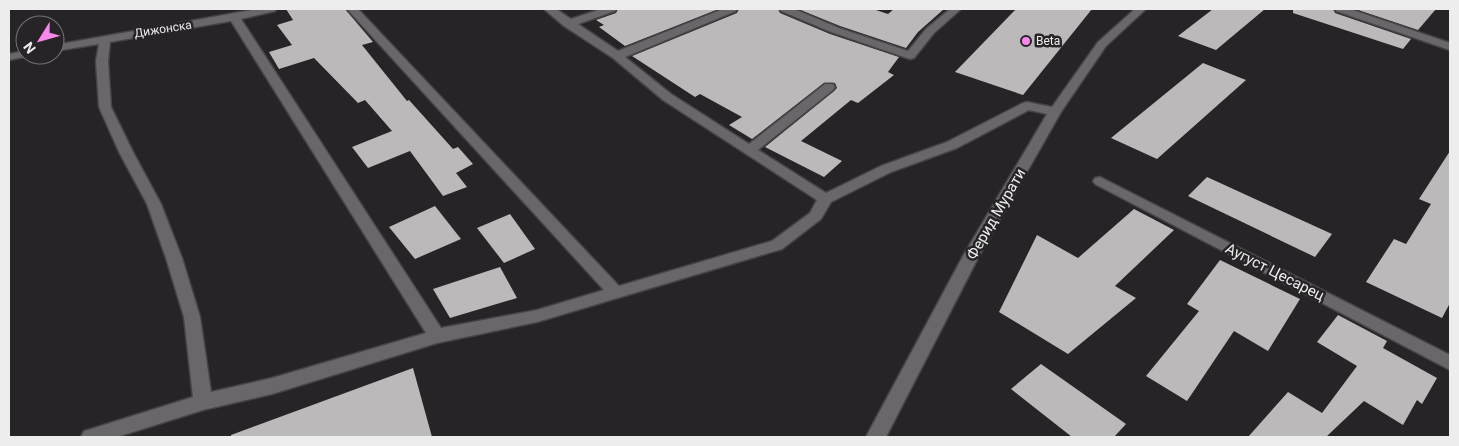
<svg xmlns="http://www.w3.org/2000/svg" width="1459" height="446" viewBox="0 0 1459 446" font-family="Roboto,sans-serif">
  <rect width="100%" height="100%" fill="#262426"/>
  <!-- building -->
  <g fill="#bcb9bb">
    <path d="M 286,9 L 345,9 L 373,42 L 362,45 L 407,101 L 409,100 L 453,149 L 458,147 L 473,164 L 456,173 L 467,187 L 443,196 L 410,151 L 368,168 L 352,147 L 392,131 L 365,100 L 358,103 L 314,58 L 279,69 L 269,52 L 292,45 L 277,25 L 293,20 Z"/>
    <path d="M 618,9 L 719,9 L 625,46 L 599,27 L 604,25 L 596,20 L 616,13 Z"/>
    <path d="M 739,9 L 778,9 L 780,13 L 830,34 L 899,57 L 888,72 L 894,75 L 858,103 L 851,100 L 801,141 L 842,161 L 824,177 L 765,147 L 834,91 L 837,88 L 835,83 L 824,83 L 752,139 L 729,125 L 742,117 L 700,94 L 695,97 L 632,56 L 737,13 Z"/>
    <path d="M 798,9 L 873,9 L 888,14 L 894,9 L 944,9 L 918,32 L 906,48 L 840,26 Z"/>
    <path d="M 1016,9 L 1092,9 L 1023,95 L 955,72 Z"/>
    <path d="M 1213,9 L 1265,9 L 1216,50 L 1178,36 Z"/>
    <path d="M 1293,9 L 1333,9 L 1335,13 L 1411,39 L 1403,49 L 1293,13 Z"/>
    <path d="M 1355,9 L 1436,9 L 1418,30 Z"/>
    <path d="M 1203,63 L 1246,80 L 1157,159 L 1111,138 Z"/>
    <path d="M 1450,151 L 1450,303 L 1442,318 L 1366,282 L 1394,239 L 1406,244 L 1431,204 L 1419,199 Z"/>
    <path d="M 1207,177 L 1332,234 L 1315,257 L 1188,196 Z"/>
    <path d="M 435,206 L 461,239 L 415,259 L 389,227 Z"/>
    <path d="M 1134,209 L 1174,230 L 1115,286 L 1136,298 L 1068,354 L 999,312 L 1037,235 L 1078,258 Z"/>
    <path d="M 510,214 L 535,249 L 504,263 L 477,228 Z"/>
    <path d="M 1220,260 L 1300,299 L 1268,351 L 1234,331 L 1187,401 L 1146,376 L 1199,311 L 1187,304 Z"/>
    <path d="M 500,267 L 517,298 L 450,318 L 433,289 Z"/>
    <path d="M 1338,315 L 1387,341 L 1383,348 L 1437,378 L 1422,404 L 1417,400 L 1403,425 L 1364,401 L 1326,437 L 1248,437 L 1288,392 L 1322,413 L 1357,366 L 1317,342 Z"/>
    <path d="M 1041,364 L 1126,424 L 1114,437 L 1072,437 L 1011,389 Z"/>
    <path d="M 413,368 L 432,437 L 231,437 L 231,435 Z"/>
  </g>
  <g fill="none" stroke-linecap="round" stroke-linejoin="round">
    <!-- minor casing -->
    <g stroke="#454345" stroke-width="3">
      <g id="minor">
        <path d="M 257,9 L 276,9 L 275,11 L 241,19 L 441,328 L 537,310 L 604,290 L 347,9 L 358,9 L 619,286 L 772,241 L 810,213 L 817,200 L 663,100 L 613,58 L 564,26 L 544,9 L 556,9 L 571,19 L 601,9 L 616,9 L 615,11 L 578,24 L 618,51 L 723,9 L 737,9 L 736,11 L 625,57 L 671,94 L 749,144 L 825,84 L 833,84 L 835,87 L 833,90 L 758,150 L 826,193 L 881,166 L 947,142 L 1023,103 L 1027,102 L 1052,107 L 1098,42 L 1135,9 L 1146,9 L 1106,46 L 1061,112 L 979,256 L 886,437 L 866,437 L 963,256 L 1047,114 L 1029,110 L 957,148 L 891,172 L 831,202 L 821,219 L 782,249 L 537,322 L 437,343 L 272,394 L 203,410 L 117,437 L 81,437 L 84,431 L 91,429 L 193,397 L 184,317 L 166,258 L 147,204 L 119,152 L 99,107 L 96,61 L 99,44 L 55,51 L 55,45 ZM 231,21 L 426,333 L 272,378 L 211,392 L 200,317 L 182,258 L 161,204 L 133,152 L 111,107 L 108,61 L 110,42 Z"/>
        <path d="M 780,9 L 794,9 L 839,28 L 908,51 L 926,29 L 950,9 L 961,9 L 934,33 L 914,58 L 910,59 L 831,32 L 781,11 Z"/>
        <path d="M 1335,9 L 1350,9 L 1450,43 L 1450,50 L 1336,11 Z"/>
        <path d="M 25,51 L 25,55 L 30,55 L 29,56 L 9,60 L 9,54 Z"/>
        <path d="M 1100,177 L 1450,355 L 1450,370 L 1095,184 L 1093,181 L 1095,178 Z"/>
      </g>
    </g>
    <!-- minor -->
    <use href="#minor" fill="#696769" fill-rule="evenodd"/>
  </g>
  <!-- markers -->
  <circle fill="#f888ea" stroke="#262426" stroke-width="2" cx="1026" cy="41" r="5"/>
  <g text-anchor="middle" stroke-width="5" stroke-linejoin="round" paint-order="stroke">
    <!-- far-street labels -->
    <g font-size="12" fill="#eeedee" stroke="#262426">
      <text transform="translate(163 29) rotate(-9)" y="4">Дижонска</text>
    </g>
    <!-- far-poi labels -->
    <g font-size="12" fill="#eeedee" stroke="#262426" text-anchor="start">
      <text x="1036" y="45">Beta</text>
    </g>
    <!-- street labels -->
    <g font-size="15" fill="#eeedee" stroke="#262426">
      <text transform="translate(996 214) rotate(-60)" y="5">Ферид Мурати</text>
      <text transform="translate(1275 272) rotate(27)" y="5">Аугуст Цесарец</text>
    </g>
  </g>
  <!-- border -->
  <rect width="1459" height="446" fill="none" stroke="#eeedee" stroke-width="20"/>
  <!-- north arrow -->
  <g transform="translate(40 40) rotate(233)"><circle r="24" fill="#262426" stroke="#767476"/>
  <path d="M0-4L9 19L0 12L-9 19Z" fill="#f888ea"/>
  <text y="-8" font-size="14" font-weight="bold" text-anchor="middle" fill="#eeedee">N</text>
  </g>
</svg>
